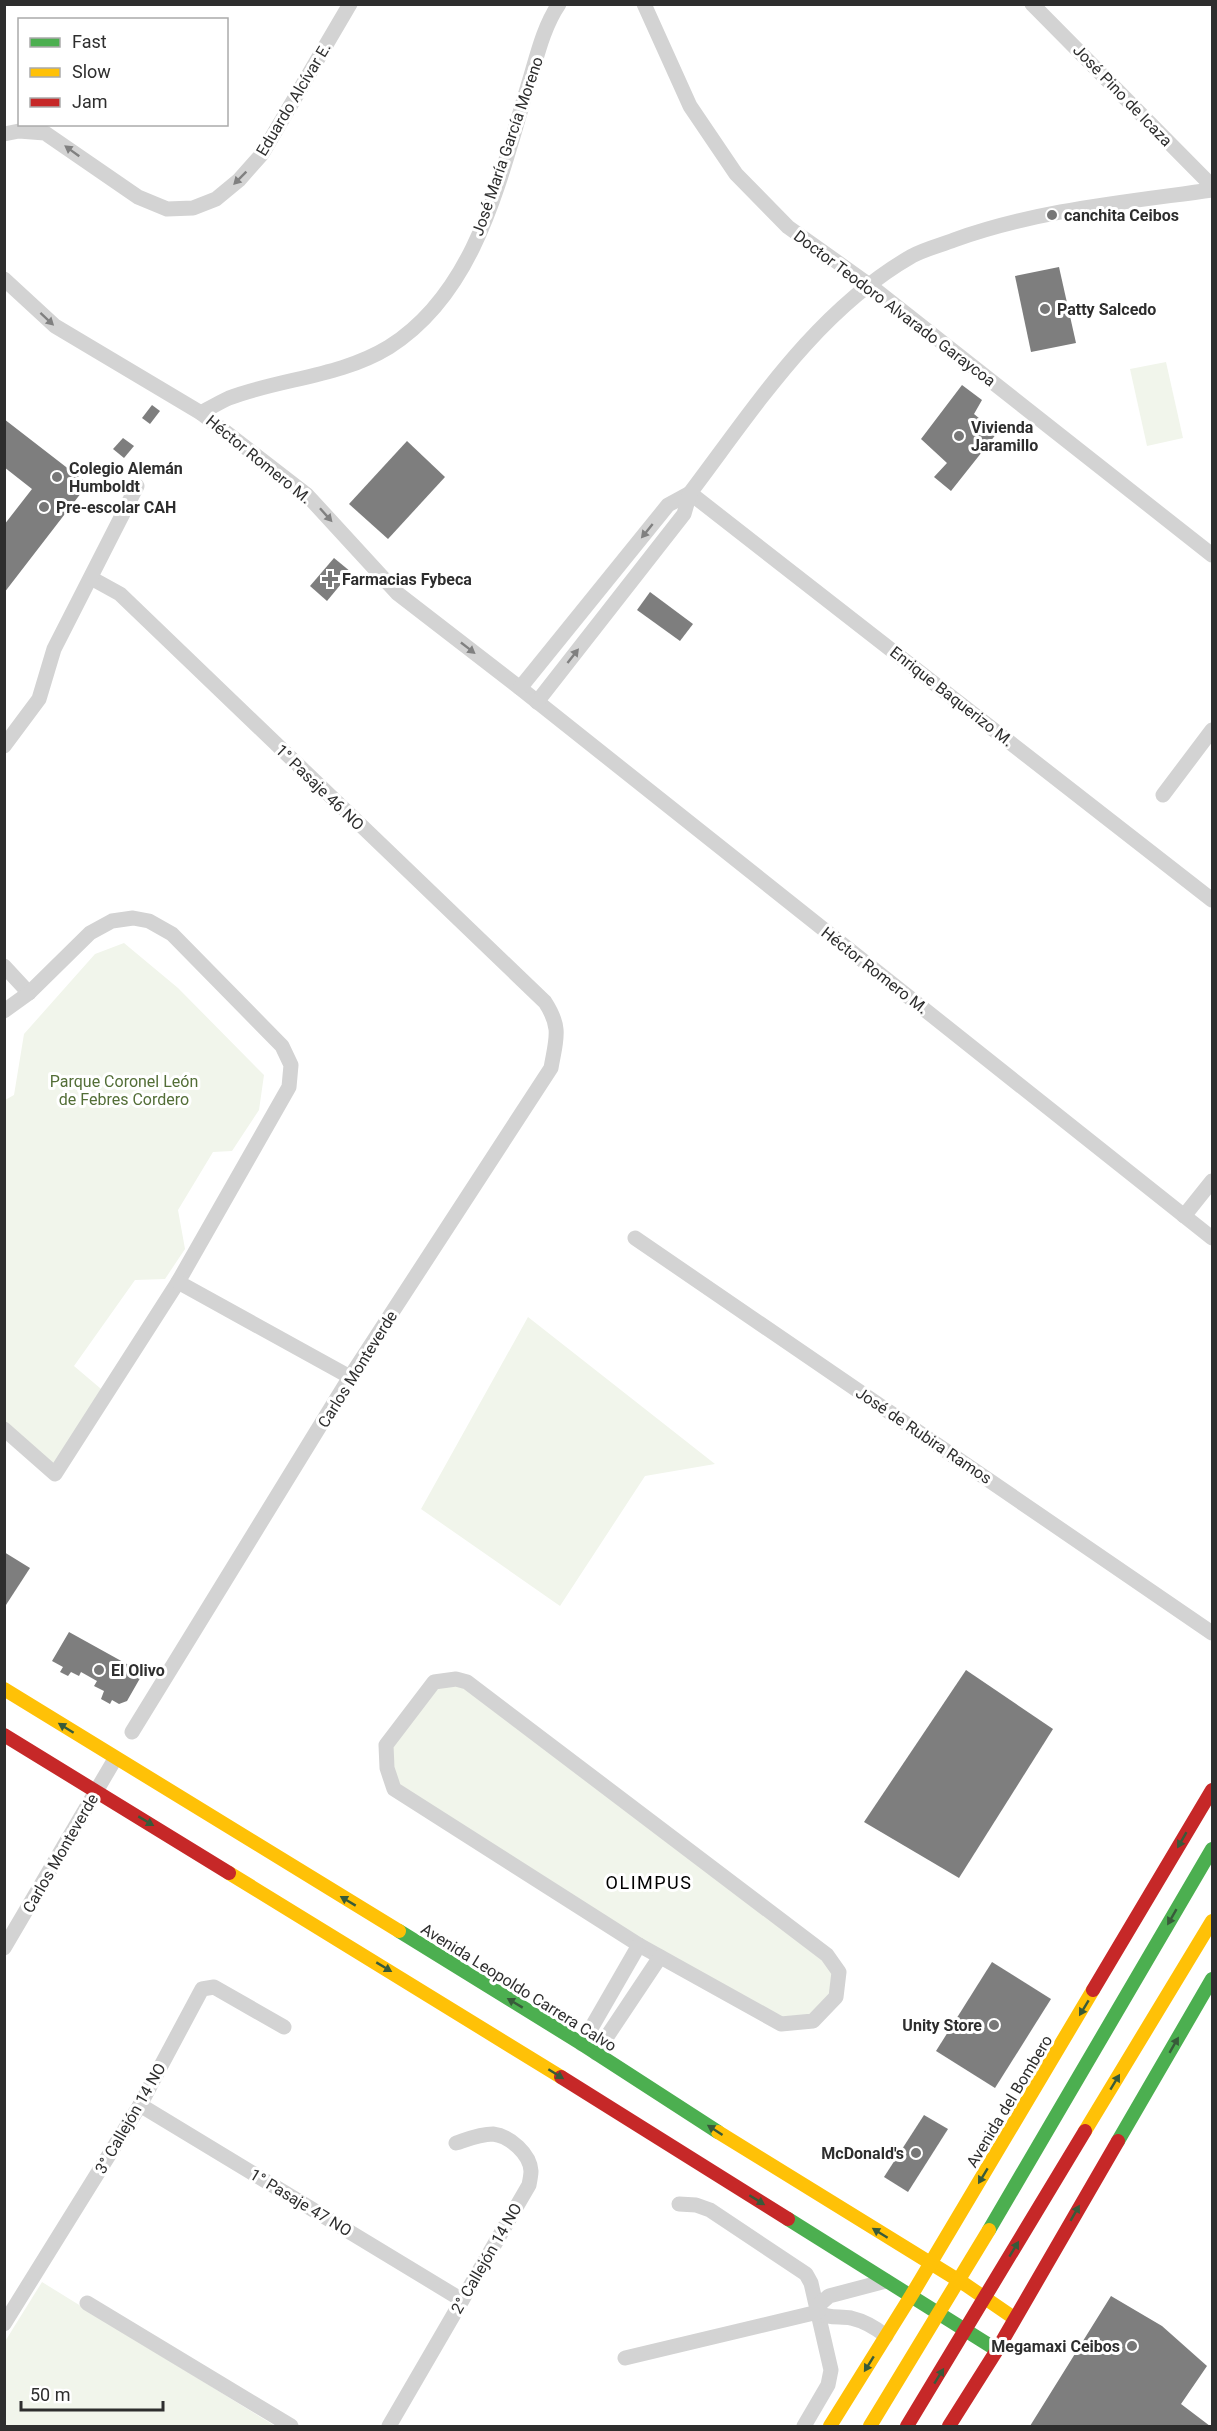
<svg xmlns="http://www.w3.org/2000/svg" width="1217" height="2431" viewBox="0 0 1217 2431" font-family="Roboto,sans-serif">
  <rect width="100%" height="100%" fill="#fff"/>
  <!-- green -->
  <g fill="#f1f5eb">
    <path d="M 1166,362 L 1183,438 L 1147,446 L 1130,369 Z"/>
    <path d="M 124,943 L 178,988 L 264,1075 L 259,1110 L 232,1151 L 213,1152 L 178,1210 L 185,1249 L 165,1279 L 135,1280 L 74,1366 L 107,1394 L 55,1474 L 5,1429 L 5,1100 L 14,1095 L 24,1034 L 95,954 Z"/>
    <path d="M 528,1317 L 715,1464 L 645,1476 L 560,1606 L 421,1509 Z"/>
    <path d="M 456,1679 L 839,1972 L 836,1997 L 813,2021 L 781,2024 L 394,1789 L 386,1745 L 434,1682 Z"/>
    <path d="M 42,2282 L 275,2426 L 5,2426 L 4,2343 Z"/>
  </g>
  <!-- building -->
  <g fill="#7e7e7e">
    <path d="M 1059,267 L 1076,343 L 1031,352 L 1015,276 Z"/>
    <path d="M 962,385 L 982,400 L 974,414 L 997,433 L 951,491 L 934,477 L 947,463 L 921,439 Z"/>
    <path d="M 152,405 L 160,411 L 150,424 L 142,418 Z"/>
    <path d="M 4,419 L 88,484 L 4,593 L 4,525 L 32,489 L 4,467 Z"/>
    <path d="M 123,438 L 134,446 L 124,458 L 113,449 Z"/>
    <path d="M 407,441 L 445,477 L 388,539 L 349,504 Z"/>
    <path d="M 334,558 L 351,572 L 327,601 L 310,586 Z"/>
    <path d="M 650,592 L 693,624 L 680,641 L 637,610 Z"/>
    <path d="M 4,1552 L 30,1568 L 4,1608 Z"/>
    <path d="M 69,1632 L 143,1673 L 127,1701 L 119,1704 L 112,1700 L 110,1704 L 101,1699 L 104,1691 L 94,1686 L 97,1681 L 81,1672 L 79,1676 L 71,1672 L 68,1676 L 60,1672 L 63,1667 L 52,1661 Z"/>
    <path d="M 966,1670 L 1053,1729 L 959,1878 L 864,1822 Z"/>
    <path d="M 992,1962 L 1051,1999 L 995,2088 L 936,2051 Z"/>
    <path d="M 924,2115 L 948,2129 L 908,2192 L 884,2177 Z"/>
    <path d="M 1111,2296 L 1162,2326 L 1207,2366 L 1181,2404 L 1210,2426 L 1030,2426 Z"/>
  </g>
  <g fill="none" stroke-linecap="round" stroke-linejoin="round">
    <!-- street -->
    <g stroke="#d3d3d3" stroke-width="15">
      <path d="M 644,4 L 690,106 L 736,174 L 788,227 L 868,284 L 1212,555"/>
      <path d="M 1032,4 L 1212,186"/>
      <path d="M 4,134 L 19,131 L 45,133 L 138,197 L 167,209 L 193,208 L 216,199 L 239,180 L 262,154 L 350,4"/>
      <path d="M 4,279 L 55,326 L 201,413 L 307,495 L 397,593 L 520,688 L 1212,1238"/>
      <path d="M 201,413 C 210,408 220,402 229,398 C 282,378 340,377 389,347 C 476,292 499,181 527,89 C 536,61 542,29 559,4"/>
      <path d="M 690,493 L 1212,900"/>
      <path d="M 91,578 L 120,594 L 545,1002 C 562,1028 556,1039 551,1068 L 350,1377 L 132,1732"/>
      <path d="M 520,688 L 668,505 L 690,493"/>
      <path d="M 537,702 L 684,514 L 690,493 C 755,407 816,311 912,256 C 925,249 941,245 954,240 C 1037,210 1126,202 1212,190"/>
      <path d="M 4,746 L 39,699 L 54,649 L 137,486"/>
      <path d="M 1163,795 L 1212,730"/>
      <path d="M 4,966 L 29,993"/>
      <path d="M 4,1011 L 29,993 L 90,933 L 112,921 L 133,918 L 149,921 L 172,934 L 282,1046 L 291,1065 L 289,1087 L 178,1282 L 55,1474 L 4,1429"/>
      <path d="M 1184,1216 L 1212,1181"/>
      <path d="M 635,1238 L 1212,1633"/>
      <path d="M 178,1282 L 350,1377"/>
      <path d="M 456,1679 L 467,1682 L 827,1955 L 839,1972 L 836,1997 L 813,2021 L 781,2024 L 639,1945 L 394,1789 L 387,1768 L 386,1745 L 434,1682 Z"/>
      <path d="M 4,1948 L 115,1759"/>
      <path d="M 582,2044 L 639,1945"/>
      <path d="M 596,2053 L 660,1957"/>
      <path d="M 140,2105 L 462,2300"/>
      <path d="M 679,2204 L 696,2205 L 710,2210 L 806,2274 L 811,2283 L 831,2370 L 828,2385 L 804,2426"/>
      <path d="M 87,2303 L 291,2426"/>
      <path d="M 818,2312 C 827,2319 839,2316 851,2318 C 864,2321 876,2328 886,2336"/>
      <path d="M 4,2324 L 140,2105 L 202,1989 L 214,1987 L 284,2027"/>
      <path d="M 625,2358 L 818,2312 L 821,2303 L 829,2296 L 886,2281"/>
      <path d="M 389,2426 L 529,2185 C 530,2180 531,2175 531,2171 C 530,2154 510,2136 493,2134 C 480,2134 468,2139 456,2143"/>
    </g>
    <!-- fast -->
    <g stroke="#4caf50" stroke-width="14">
      <path d="M 399,1931 L 582,2044 L 718,2132"/>
      <path d="M 1118,2141 L 1212,1979"/>
      <path d="M 788,2219 L 997,2350"/>
      <path d="M 989,2230 L 1212,1849"/>
    </g>
    <!-- slow -->
    <g stroke="#ffc107" stroke-width="14">
      <path d="M 4,1689 L 399,1931"/>
      <path d="M 229,1873 L 561,2077"/>
      <path d="M 1085,2131 L 1212,1921"/>
      <path d="M 718,2132 L 966,2285 L 1014,2318"/>
      <path d="M 830,2426 L 911,2296 L 1093,1990"/>
      <path d="M 870,2426 L 989,2230"/>
    </g>
    <!-- jam -->
    <g stroke="#c62828" stroke-width="14">
      <path d="M 4,1735 L 229,1873"/>
      <path d="M 1093,1990 L 1212,1790"/>
      <path d="M 561,2077 L 788,2219"/>
      <path d="M 907,2426 L 1085,2131"/>
      <path d="M 949,2426 L 997,2350 L 1118,2141"/>
    </g>
  </g>
  <!-- one-way arrows -->
  <defs><path id="oneway-solid" d="M-6-.8H1V-3.2L6.5 0L1 3.2V.8H-6Z" transform="scale(1.5)"/></defs>
  <g fill="#808080">
    <use href="#oneway-solid" transform="translate(72 151) rotate(-144)"/>
    <use href="#oneway-solid" transform="translate(240 178) rotate(135)"/>
    <use href="#oneway-solid" transform="translate(47 319) rotate(43)"/>
    <use href="#oneway-solid" transform="translate(326 515) rotate(48)"/>
    <use href="#oneway-solid" transform="translate(647 531) rotate(129)"/>
    <use href="#oneway-solid" transform="translate(468 648) rotate(38)"/>
    <use href="#oneway-solid" transform="translate(573 656) rotate(-52)"/>
  </g>
  <g fill="#385b3a">
    <use href="#oneway-solid" transform="translate(66 1728) rotate(-148)"/>
    <use href="#oneway-solid" transform="translate(146 1821) rotate(31)"/>
    <use href="#oneway-solid" transform="translate(1182 1840) rotate(120)"/>
    <use href="#oneway-solid" transform="translate(348 1901) rotate(-149)"/>
    <use href="#oneway-solid" transform="translate(1172 1917) rotate(120)"/>
    <use href="#oneway-solid" transform="translate(384 1967) rotate(31)"/>
    <use href="#oneway-solid" transform="translate(515 2003) rotate(-149)"/>
    <use href="#oneway-solid" transform="translate(1084 2008) rotate(121)"/>
    <use href="#oneway-solid" transform="translate(1174 2045) rotate(-60)"/>
    <use href="#oneway-solid" transform="translate(556 2074) rotate(32)"/>
    <use href="#oneway-solid" transform="translate(1115 2082) rotate(-59)"/>
    <use href="#oneway-solid" transform="translate(715 2130) rotate(-147)"/>
    <use href="#oneway-solid" transform="translate(983 2176) rotate(121)"/>
    <use href="#oneway-solid" transform="translate(757 2200) rotate(32)"/>
    <use href="#oneway-solid" transform="translate(1075 2213) rotate(-60)"/>
    <use href="#oneway-solid" transform="translate(880 2233) rotate(-148)"/>
    <use href="#oneway-solid" transform="translate(1014 2249) rotate(-59)"/>
    <use href="#oneway-solid" transform="translate(869 2364) rotate(122)"/>
    <use href="#oneway-solid" transform="translate(939 2376) rotate(-58)"/>
  </g>
  <!-- markers -->
  <g fill="#777" stroke="#fff" stroke-width="2">
    <circle cx="1052" cy="215" r="6"/>
    <circle cx="1045" cy="309" r="6"/>
    <circle cx="959" cy="436" r="6"/>
    <circle cx="57" cy="477" r="6"/>
    <circle cx="44" cy="507" r="6"/>
    <path d="M327 570h6v6h6v6h-6v6h-6v-6h-6v-6h6z"/>
    <circle cx="99" cy="1670" r="6"/>
    <circle cx="994" cy="2025" r="6"/>
    <circle cx="916" cy="2153" r="6"/>
    <circle cx="1132" cy="2346" r="6"/>
  </g>
  <g text-anchor="middle" stroke-width="6" stroke-linejoin="round" paint-order="stroke">
    <!-- street labels -->
    <g font-size="16" fill="#2e2e2e" stroke="#fff">
      <text transform="translate(1123 95) rotate(46)" y="6">José Pino de Icaza</text>
      <text transform="translate(293 99) rotate(-59)" y="6">Eduardo Alcívar E.</text>
      <text transform="translate(507 146) rotate(-71)" y="6">José María García Moreno</text>
      <text transform="translate(895 308) rotate(37)" y="6">Doctor Teodoro Alvarado Garaycoa</text>
      <text transform="translate(259 459) rotate(39)" y="6">Héctor Romero M.</text>
      <text transform="translate(952 696) rotate(38)" y="6">Enrique Baquerizo M.</text>
      <text transform="translate(320 787) rotate(44)" y="6">1° Pasaje 46 NO</text>
      <text transform="translate(875 970) rotate(38)" y="6">Héctor Romero M.</text>
      <text transform="translate(357 1369) rotate(-58)" y="6">Carlos Monteverde</text>
      <text transform="translate(924 1435) rotate(34)" y="6">José de Rubira Ramos</text>
      <text transform="translate(60 1853) rotate(-60)" y="6">Carlos Monteverde</text>
      <text transform="translate(519 1987) rotate(32)" y="6">Avenida Leopoldo Carrera Calvo</text>
      <text transform="translate(1009 2101) rotate(-59)" y="6">Avenida del Bombero</text>
      <text transform="translate(130 2118) rotate(-60)" y="6">3° Callejón 14 NO</text>
      <text transform="translate(301 2202) rotate(31)" y="6">1° Pasaje 47 NO</text>
      <text transform="translate(486 2258) rotate(-60)" y="6">2° Callejón 14 NO</text>
    </g>
    <!-- poi labels -->
    <g font-size="16" font-weight="bold" fill="#2e2e2e" stroke="#fff" text-anchor="start">
      <text x="1064" y="221">canchita Ceibos</text>
      <text x="1057" y="315">Patty Salcedo</text>
      <text x="971" y="433">Vivienda<tspan x="971" dy="18">Jaramillo</tspan></text>
      <text x="69" y="474">Colegio Alemán<tspan x="69" dy="18">Humboldt</tspan></text>
      <text x="56" y="513">Pre-escolar CAH</text>
      <text x="342" y="585">Farmacias Fybeca</text>
      <text x="111" y="1676">El Olivo</text>
      <text x="982" y="2031" text-anchor="end">Unity Store</text>
      <text x="904" y="2159" text-anchor="end">McDonald's</text>
      <text x="1120" y="2352" text-anchor="end">Megamaxi Ceibos</text>
    </g>
    <!-- park labels -->
    <g font-size="16" fill="#536e37" stroke="#fff">
      <text x="124" y="1087">Parque Coronel León<tspan x="124" dy="18">de Febres Cordero</tspan></text>
    </g>
    <!-- neighbourhood labels -->
    <g font-size="18" letter-spacing="1.5" fill="#000" stroke="#fff">
      <text x="649" y="1889">OLIMPUS</text>
    </g>
  </g>
  <!-- border -->
  <rect width="1217" height="2431" fill="none" stroke="#2e2e2e" stroke-width="12"/>
  <!-- legend -->
  <rect x="18" y="18" width="210" height="108" fill="#ffffff" stroke="#ababab" stroke-width="1.5"/>
  <rect x="30" y="38" width="30" height="9" fill="#4caf50" stroke="#ababab" stroke-width="1.5"/>
  <text x="72" y="48" font-size="18" fill="#2e2e2e">Fast</text>
  <rect x="30" y="68" width="30" height="9" fill="#ffc107" stroke="#ababab" stroke-width="1.5"/>
  <text x="72" y="78" font-size="18" fill="#2e2e2e">Slow</text>
  <rect x="30" y="98" width="30" height="9" fill="#c62828" stroke="#ababab" stroke-width="1.5"/>
  <text x="72" y="108" font-size="18" fill="#2e2e2e">Jam</text>
  <!-- scale -->
  <path d="M21 2401v9h142v-9" fill="none" stroke="#2e2e2e" stroke-width="3"/>
  <text x="30" y="2401" font-size="18" fill="#2e2e2e" stroke="#ffffff" stroke-width="4.5" paint-order="stroke">50 m</text>
</svg>
